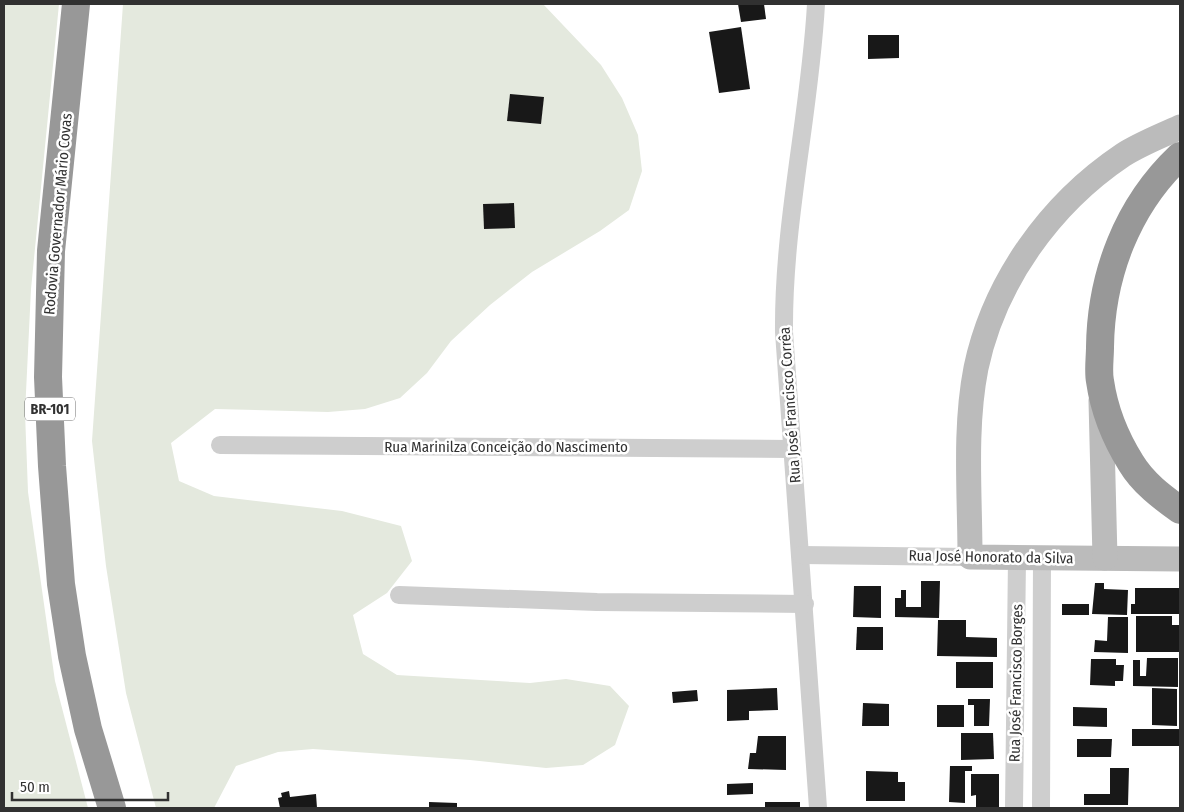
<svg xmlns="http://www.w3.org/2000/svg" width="1184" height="812" viewBox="0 0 1184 812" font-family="'Fira Sans Condensed',sans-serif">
  <rect width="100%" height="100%" fill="#fff"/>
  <!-- green -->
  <g fill="#e4e9de">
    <path d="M 4,4 L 59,4 L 31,289 L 25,413 L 28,492 L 55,681 L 88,808 L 4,808 Z"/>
    <path d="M 123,4 L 543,4 L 601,65 L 622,98 L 638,135 L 642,171 L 629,210 L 600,231 L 532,272 L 490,305 L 451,341 L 427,373 L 400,398 L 365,409 L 328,412 L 215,409 L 171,443 L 179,481 L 214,496 L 342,511 L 401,526 L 412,561 L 387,593 L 353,615 L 363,654 L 397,675 L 530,683 L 566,679 L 610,686 L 629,706 L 615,745 L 583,765 L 546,768 L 470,760 L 313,749 L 278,752 L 236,766 L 214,808 L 156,808 L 126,693 L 106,566 L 92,441 Z"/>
  </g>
  <!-- building -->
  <g fill="#181818">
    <path d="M 738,4 L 764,4 L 766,19 L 741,22 Z"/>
    <path d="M 741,27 L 750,89 L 719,93 L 709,32 Z"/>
    <path d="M 868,35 L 899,35 L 899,58 L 868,59 Z"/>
    <path d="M 510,94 L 544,97 L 541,124 L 507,121 Z"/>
    <path d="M 514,203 L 515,228 L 484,229 L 483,204 Z"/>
    <path d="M 921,581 L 940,581 L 939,618 L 895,617 L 895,598 L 901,598 L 901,590 L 906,590 L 906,607 L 921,607 Z"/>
    <path d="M 1095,583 L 1104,583 L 1104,589 L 1128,590 L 1127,615 L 1092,614 Z"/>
    <path d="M 854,586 L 881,586 L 881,618 L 853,617 Z"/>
    <path d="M 1135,588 L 1180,588 L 1180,614 L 1131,614 L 1131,604 L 1135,604 Z"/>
    <rect x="1062" y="604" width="27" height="11"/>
    <path d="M 1136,616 L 1172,616 L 1172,625 L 1180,625 L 1180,652 L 1136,652 Z"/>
    <path d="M 1108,617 L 1128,617 L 1128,653 L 1094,652 L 1095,640 L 1107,641 Z"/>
    <path d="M 938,620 L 966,620 L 966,637 L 997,638 L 997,657 L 937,656 Z"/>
    <path d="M 857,627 L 883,627 L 883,650 L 856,650 Z"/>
    <path d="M 1147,658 L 1178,658 L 1178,687 L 1133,686 L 1133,660 L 1140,660 L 1140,676 L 1146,676 Z"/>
    <path d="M 1091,659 L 1116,659 L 1116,665 L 1124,665 L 1123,681 L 1115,681 L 1115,686 L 1090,685 Z"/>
    <rect x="956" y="662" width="37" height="26"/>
    <path d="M 777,688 L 778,710 L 749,711 L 749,720 L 727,721 L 727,690 Z"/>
    <path d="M 1152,688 L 1177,689 L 1177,726 L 1152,725 Z"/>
    <path d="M 697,690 L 698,701 L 673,703 L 672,692 Z"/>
    <path d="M 968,699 L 990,699 L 989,726 L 974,726 L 974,705 L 968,705 Z"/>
    <path d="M 863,703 L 889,704 L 889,726 L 862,726 Z"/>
    <rect x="937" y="705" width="27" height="22"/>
    <path d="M 1073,707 L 1107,708 L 1107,727 L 1073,726 Z"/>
    <rect x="1132" y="729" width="48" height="17"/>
    <path d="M 961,733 L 993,733 L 994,759 L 961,760 Z"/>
    <path d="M 758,736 L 786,736 L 786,770 L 748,769 L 750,753 L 756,753 Z"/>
    <path d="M 1077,739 L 1112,739 L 1111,757 L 1077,757 Z"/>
    <path d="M 950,766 L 972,766 L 972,771 L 965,771 L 965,803 L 949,802 Z"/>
    <path d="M 1110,768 L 1129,768 L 1128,805 L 1084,805 L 1084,794 L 1110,794 Z"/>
    <path d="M 866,771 L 898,772 L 898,782 L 905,782 L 905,801 L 866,801 Z"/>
    <path d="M 971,774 L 999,774 L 999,808 L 976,808 L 976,795 L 971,796 Z"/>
    <path d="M 753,783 L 753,794 L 727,795 L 727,784 Z"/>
    <path d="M 289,791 L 290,797 L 316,794 L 317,808 L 280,808 L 278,798 L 282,797 L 281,793 Z"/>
    <path d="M 429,802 L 457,803 L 457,808 L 429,808 Z"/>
    <rect x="765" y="802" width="35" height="6"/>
  </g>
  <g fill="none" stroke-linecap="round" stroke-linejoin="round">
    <!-- minor -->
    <g stroke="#cecece" stroke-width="18">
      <path d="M 816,4 C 810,114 783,221 784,332 L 818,808"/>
      <path d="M 220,445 L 792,449"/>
      <path d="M 801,555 L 970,557"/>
      <path d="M 399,595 L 597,602 L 805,604"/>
      <path d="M 1014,808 L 1017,558"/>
      <path d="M 1041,808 L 1042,558"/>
    </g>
    <!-- secondary -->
    <g stroke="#bbb" stroke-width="25">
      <path d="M 1180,127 C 1161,136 1140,144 1123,155 C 1050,204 994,282 976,368 C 964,429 970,495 970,557 L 1180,559"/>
      <path d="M 1101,401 L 1105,558"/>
    </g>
    <!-- motorway -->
    <g stroke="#989898" stroke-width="28">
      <path d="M 76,4 L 51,251 L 48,377 L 52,466 L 61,584 L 72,656 L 88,729 L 112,808"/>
      <path d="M 1180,156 C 1127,206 1101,275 1100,347 C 1100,358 1098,371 1100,381 C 1104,409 1116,439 1131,463 C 1143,483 1162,497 1180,510"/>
    </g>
  </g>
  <g text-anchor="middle" stroke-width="5" stroke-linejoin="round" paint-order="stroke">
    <!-- shield labels -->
    <rect fill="#fff" stroke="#6f6f6f" stroke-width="1" x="25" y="397.5" width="50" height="23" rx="4"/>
    <g font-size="14" font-weight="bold" fill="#313131">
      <text x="50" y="414">BR-101</text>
    </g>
    <!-- street labels -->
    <g font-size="15" fill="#313131" stroke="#fff">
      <text transform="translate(58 214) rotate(-85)" y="5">Rodovia Governador Mário Covas</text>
      <text transform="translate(790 405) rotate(-94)" y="5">Rua José Francisco Corrêa</text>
      <text x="506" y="452">Rua Marinilza Conceição do Nascimento</text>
      <text transform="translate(991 557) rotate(1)" y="5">Rua José Honorato da Silva</text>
      <text transform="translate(1016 683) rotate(-89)" y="5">Rua José Francisco Borges</text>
    </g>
  </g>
  <!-- border -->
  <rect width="1184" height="812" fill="none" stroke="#313131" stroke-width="10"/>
  <!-- scale -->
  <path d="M12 792v8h156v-8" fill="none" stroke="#313131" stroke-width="2.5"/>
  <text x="20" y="792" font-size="15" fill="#313131" stroke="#ffffff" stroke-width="4" paint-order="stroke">50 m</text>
</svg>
